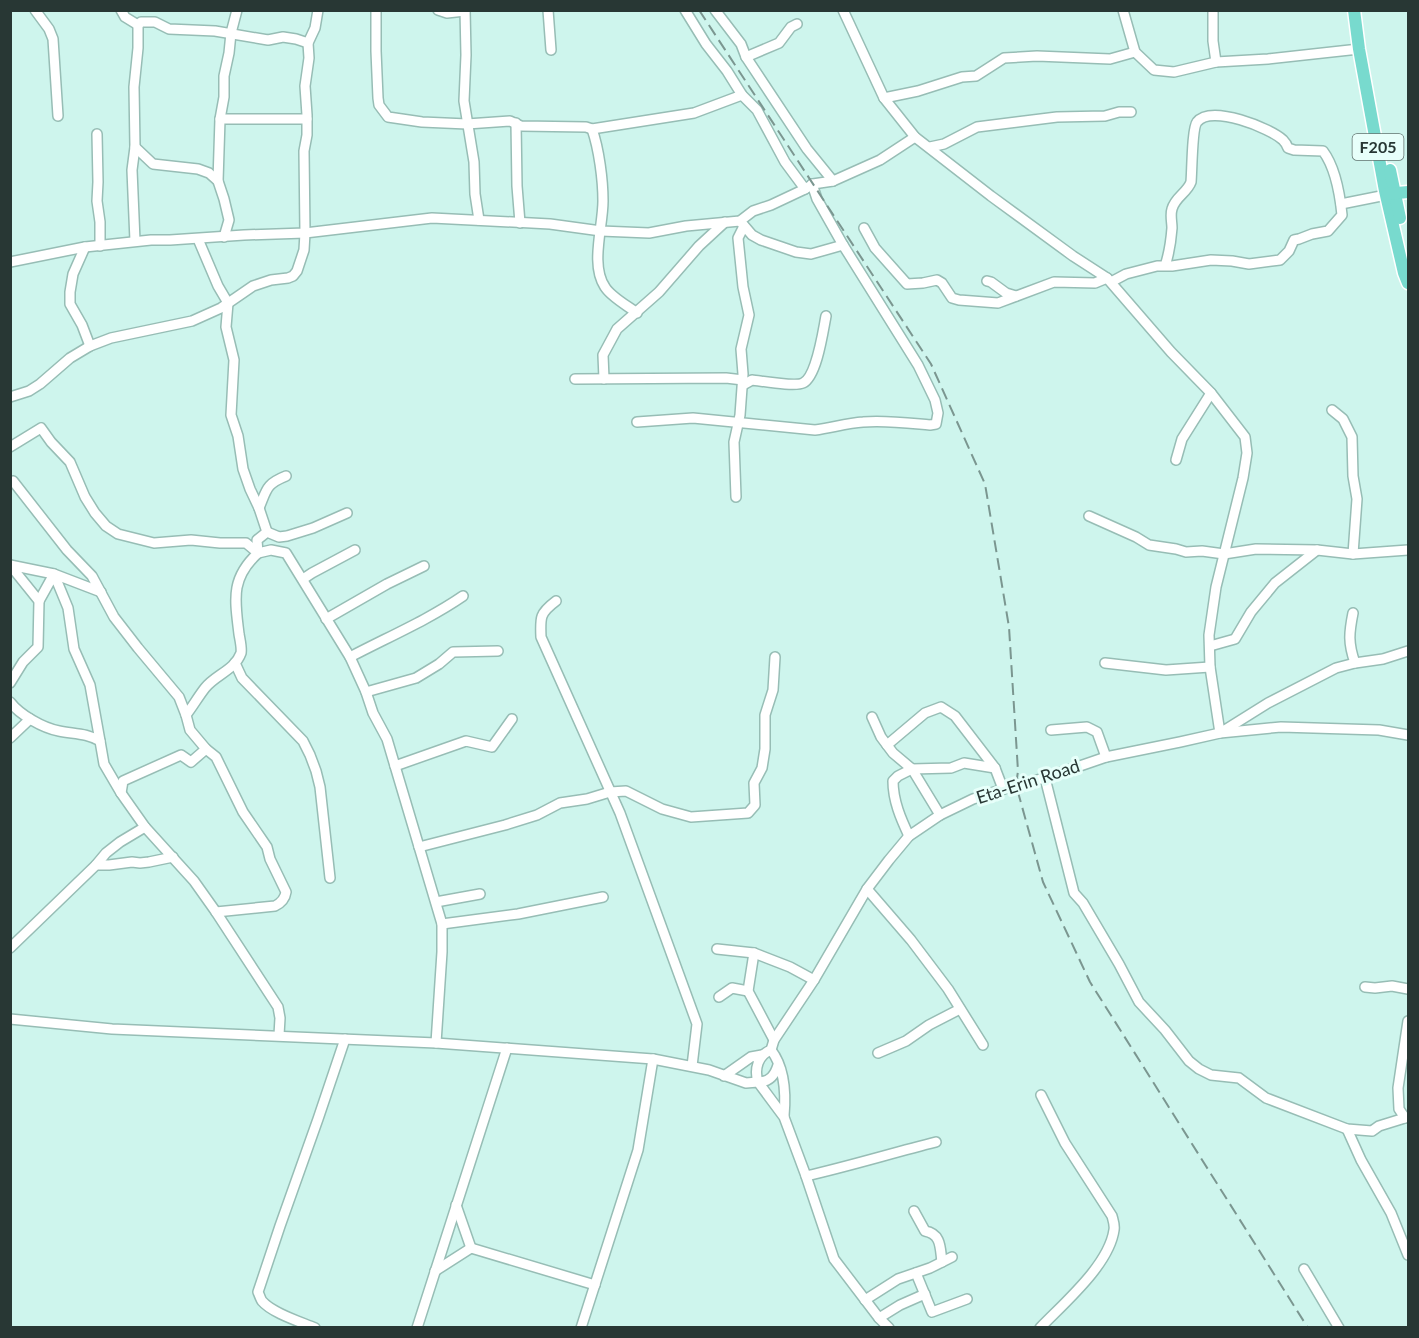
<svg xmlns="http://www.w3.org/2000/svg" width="1419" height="1338" viewBox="0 0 1419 1338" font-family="Lato,sans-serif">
  <rect width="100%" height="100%" fill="#cef5ed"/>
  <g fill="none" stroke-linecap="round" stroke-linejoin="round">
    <!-- minor casing -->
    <g stroke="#97bdb5" stroke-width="12">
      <g id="minor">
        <path d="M 35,10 L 49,29 L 53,39 L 58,116"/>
        <path d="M 121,10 L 125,17 L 138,25"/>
        <path d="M 376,10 L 376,51 L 378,98 L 379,105 L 388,117 L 422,122 L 467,124 L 510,121 L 521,126 L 586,127 L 592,129 L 694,113 L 742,95"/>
        <path d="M 438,10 L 447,13 L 465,11"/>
        <path d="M 465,10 L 466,55 L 464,101 L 474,162 L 475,194 L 479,220"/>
        <path d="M 548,10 L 551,50"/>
        <path d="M 685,10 L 706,44 L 727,71 L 742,95 L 757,110 L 785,162 L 805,189"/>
        <path d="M 715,10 L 741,44 L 746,57 L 807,149 L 833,181"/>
        <path d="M 843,10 L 884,98 L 915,137 L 991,196 L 1073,256 L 1107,278 L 1171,352 L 1211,393 L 1245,437 L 1247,453 L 1243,478 L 1216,587 L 1209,635 L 1210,667 L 1220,733 L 1268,703 L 1336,668 L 1355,663 C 1348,643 1349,633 1353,613"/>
        <path d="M 1123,10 L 1135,52 L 1154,70 L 1174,72 L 1216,62 L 1268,59 L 1359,49"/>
        <path d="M 1213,10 L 1213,41 L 1216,62"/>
        <path d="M 138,25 L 141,22 L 155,22 L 169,29 L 215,31 L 268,40 L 283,37 L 296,39 L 308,43"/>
        <path d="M 746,57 L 779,43 L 791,27 L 797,24"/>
        <path d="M 884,98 L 918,91 L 962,77 L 976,76 L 1004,58 L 1037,56 L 1110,59 L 1135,52"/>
        <path d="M 220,119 L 307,119"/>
        <path d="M 516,123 L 517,186 L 520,223"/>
        <path d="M 592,129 C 599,149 603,180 603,201 C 603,227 590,265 605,287 C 611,297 628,306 637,313"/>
        <path d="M 97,134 L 98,182 L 97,201 L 100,222 L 100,246"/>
        <path d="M 135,147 L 153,164 L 198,169 L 209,173 L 218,181"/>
        <path d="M 930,147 L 944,144 L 977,127 L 1057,117 L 1105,116 L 1119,112 L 1131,112"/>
        <path d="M 1341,204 L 1386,195"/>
        <path d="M 740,221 L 752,235 L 761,240 L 796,252 L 811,254 L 843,245"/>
        <path d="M 864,228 L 875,248 L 907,284 L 923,283 L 937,280 L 942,283 L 952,298 L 959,300 L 998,303 L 1054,282 L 1095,283 L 1107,278"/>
        <path d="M 224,237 L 229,220 L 224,199 L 218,181 L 220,119 L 224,97 L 224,76 L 229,53 L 231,33 L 237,10"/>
        <path d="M 198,239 L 218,286 L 228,303 L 226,327 L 234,360 L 231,415 L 238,436 L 243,469 L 250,489 L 259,508 L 267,532"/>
        <path d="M 135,241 L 132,170 L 135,147 L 134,87 L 138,48 L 138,25"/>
        <path d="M 85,247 L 73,274 L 70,292 L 70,304 L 82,325 L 90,346"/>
        <path d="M 10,262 L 85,247 L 151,240 L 170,240 L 244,235 L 305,233 L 432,218 L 550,224 L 601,231 L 649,233 L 686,226 L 740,221 L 753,211 L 771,205 L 805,189 L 813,184 L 833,181 L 880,160 L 915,137"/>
        <path d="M 987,281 L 991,282 L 1006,293 L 1016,296"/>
        <path d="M 1111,282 L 1126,274 L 1157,266 L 1172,266 L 1211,260 L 1232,261 L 1249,264 L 1280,260 L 1289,251 L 1294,240 L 1299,239 L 1312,234 L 1328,231 L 1342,215 C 1340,195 1335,167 1323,151 L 1294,150 L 1288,148 C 1287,145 1286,143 1283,140 C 1270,128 1211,104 1197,122 C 1192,128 1192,172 1191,182 C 1187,193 1175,197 1172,209 C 1170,215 1172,222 1172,228 C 1171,241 1169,254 1165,266"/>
        <path d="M 575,379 L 726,378 L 743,380"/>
        <path d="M 604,379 L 603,355 L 617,329 L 659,292 L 699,246 L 725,222"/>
        <path d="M 743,385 L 752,380 C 762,381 795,387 803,383 C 817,376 823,331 826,316"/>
        <path d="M 10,397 L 29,391 L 40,384 L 70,358 L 90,346 L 111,338 L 192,321 L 221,308 L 253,286 L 271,280 L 288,278 L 293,276 L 297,271 L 304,250 L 305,233 L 304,151 L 307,135 L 307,115 L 305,86 L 309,58 L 308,43 L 315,28 L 318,10"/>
        <path d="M 1332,410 L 1343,419 L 1352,437 L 1353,476 L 1357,499 L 1353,554"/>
        <path d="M 637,422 L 693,418 L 815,430 C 831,428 847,423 863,422 C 885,420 908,423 930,425 L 936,424 L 938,413 L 935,400 L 918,365 L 843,245 L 817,199 L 812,184"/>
        <path d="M 10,447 L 41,428 L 51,442 L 70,462 L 85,497 L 95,513 L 106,526 L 118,534 L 154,543 L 191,540 L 220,543 L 246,543 L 258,553 L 271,550 L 286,553 L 350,657 L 366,692 L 373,713 L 387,739 L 395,766 L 442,924 L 442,952 L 436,1043"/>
        <path d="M 1176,460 L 1182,439 L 1211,393"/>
        <path d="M 13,481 L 67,550 L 92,576 L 114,617 L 138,648 L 179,697 L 186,715"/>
        <path d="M 736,497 L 734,442 L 740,415 L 743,374 L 741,349 L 749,315 L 743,287 L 738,238 L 744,226"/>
        <path d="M 259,508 C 267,489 266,484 286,476"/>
        <path d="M 1089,516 L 1136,537 L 1149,545 L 1176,549 L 1186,552 L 1202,551 L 1224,554 L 1256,549 L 1317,550 L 1353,554 L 1408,550"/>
        <path d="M 10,565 L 39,601 L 38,647 L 23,662 L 10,683"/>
        <path d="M 10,565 L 54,574 L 101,592"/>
        <path d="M 303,579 L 312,573 L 355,550"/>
        <path d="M 39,601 L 54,574 L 68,608 L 74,649 L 90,685 L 100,741"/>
        <path d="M 556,601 C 540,613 540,617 541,637 L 620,813 L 697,1024 L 692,1066"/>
        <path d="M 326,619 L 387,584 L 424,566"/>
        <path d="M 1210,646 L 1235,639 L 1251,612 L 1275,583 L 1317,550"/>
        <path d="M 350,657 C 388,637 428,620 463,596"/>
        <path d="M 235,663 L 242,678 L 303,741 L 310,755 L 316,771 L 320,787 L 330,878"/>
        <path d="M 1105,663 L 1166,670 L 1210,667"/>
        <path d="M 1355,663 L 1383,659 L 1408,651"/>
        <path d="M 366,692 L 416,678 L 439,664 L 453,652 L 498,651"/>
        <path d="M 10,702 C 20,715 43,728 59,731 C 74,734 87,733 100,741 L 104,764 L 121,793 L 145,827 L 194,881 L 216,912 L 278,1007 L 280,1018 L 279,1035"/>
        <path d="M 872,717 L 881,737 L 893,753 L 912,769 L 940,815"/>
        <path d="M 1051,730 L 1087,727 L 1097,732 L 1106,757"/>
        <path d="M 10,738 L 30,719"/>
        <path d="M 887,745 L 925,713 L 941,707 L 955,716 L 995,768 L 1003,789"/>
        <path d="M 395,766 L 466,741 L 492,747 L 512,719"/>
        <path d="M 1045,778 L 1074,893 L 1083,903 L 1119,964 L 1139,1002 L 1165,1030 L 1189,1061 L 1199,1069 L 1211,1075 L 1239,1078 L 1266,1098 L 1347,1129 L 1372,1131 L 1379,1126 L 1408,1117"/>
        <path d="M 121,793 L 123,781 L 181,755 L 191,762 L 206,749"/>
        <path d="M 909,836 C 901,819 893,801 893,781 L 898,776 L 912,769 L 951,768 L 964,763 L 995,768"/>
        <path d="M 419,847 L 505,825 L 537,815 L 560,803 L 587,799 L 610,792 L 626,791 L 662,809 L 691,817 L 748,813 L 755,805 L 754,783 L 762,768 L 765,749 L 765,715 L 773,690 L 775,657"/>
        <path d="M 96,865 L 106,853 L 120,842 L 145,827"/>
        <path d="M 867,889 L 911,940 L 948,989 L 983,1045"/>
        <path d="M 436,902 L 480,894"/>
        <path d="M 216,912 L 275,906 C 281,903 285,899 286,892 L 270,859 L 267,847 L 243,812 L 216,757 L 206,749 L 190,730 L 186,715 C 193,706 198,697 205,688 C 215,675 235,670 241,653 C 242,648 240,640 239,634 C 235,600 230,579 258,553 L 257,540 L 267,532 L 279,537 L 287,536 L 313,528 L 347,513"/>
        <path d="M 442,924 L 518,914 L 603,897"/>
        <path d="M 10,948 L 96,865 L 109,865 L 132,862 L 140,863 L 149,862 L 173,857"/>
        <path d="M 717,949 L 754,953 L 790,967 L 814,980"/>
        <path d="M 754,953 L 748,991 L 774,1040"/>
        <path d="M 1365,987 L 1375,988 L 1392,986 L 1408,989"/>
        <path d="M 719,997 L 732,988 L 748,991"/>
        <path d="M 10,1019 L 112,1029 L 436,1043 L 653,1059 L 709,1070 L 746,1083 L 758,1082 L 784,1117 L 806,1176 L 834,1259 L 879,1318 L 889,1328"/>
        <path d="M 771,1050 L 774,1040 L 814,980 L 867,889 L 889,860 L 909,836 L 940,815 L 973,799 L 1016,785 L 1045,778 L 1106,757 L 1180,742 L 1220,733 L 1281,727 L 1379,730 L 1408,735"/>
        <path d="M 771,1050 C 785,1068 786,1094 784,1116"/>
        <path d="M 771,1050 C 758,1055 754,1069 758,1082 C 770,1082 775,1075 778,1065"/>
        <path d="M 878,1053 L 906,1041 L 929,1025 L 960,1009"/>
        <path d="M 724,1076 L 751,1057 L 762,1055"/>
        <path d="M 1405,1118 L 1399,1109 L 1398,1088 L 1408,1021"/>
        <path d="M 1347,1129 L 1361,1160 L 1391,1213 L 1408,1255"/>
        <path d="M 806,1176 C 850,1166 892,1153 936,1142"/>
        <path d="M 456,1205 L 471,1248"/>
        <path d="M 914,1211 L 925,1231 C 942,1234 940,1249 942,1262"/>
        <path d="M 1304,1269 L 1339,1328"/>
        <path d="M 435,1271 L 471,1248 L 595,1285"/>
        <path d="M 916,1273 L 932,1312 L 967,1299"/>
        <path d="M 865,1300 L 898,1279 L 930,1268 L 952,1257"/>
        <path d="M 879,1318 L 900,1305 L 925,1294"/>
        <path d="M 315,1328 C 301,1322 272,1313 262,1301 C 261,1300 259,1294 258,1292 L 280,1226 L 318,1119 L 345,1039"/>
        <path d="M 417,1328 L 507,1048"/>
        <path d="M 581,1328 L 638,1150 L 653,1059"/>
        <path d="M 1040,1328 C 1064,1303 1109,1265 1114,1230 C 1115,1225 1113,1220 1112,1216 L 1065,1143 L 1041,1095"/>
      </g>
    </g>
    <!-- major casing -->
    <g stroke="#fff" stroke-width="15">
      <g id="major">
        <path d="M 1354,10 L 1359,49 L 1385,191 L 1404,273 L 1408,283"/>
        <path d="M 1390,170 L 1400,218"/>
        <path d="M 1387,194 L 1408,192"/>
      </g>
    </g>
    <!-- minor -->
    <use href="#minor" stroke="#fff" stroke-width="9"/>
    <!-- major -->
    <use href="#major" stroke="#78dace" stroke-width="12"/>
    <!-- rail -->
    <path stroke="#7b9690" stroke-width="2" stroke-dasharray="12 6" stroke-linecap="butt" d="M 699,10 L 931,364 L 985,484 L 1009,627 L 1018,771 L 1016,785 L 1043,882 L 1090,982 L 1308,1328"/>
  </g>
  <g text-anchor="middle" stroke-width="6" stroke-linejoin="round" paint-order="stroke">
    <!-- shield labels -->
    <rect fill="#e7fffa" stroke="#61736f" stroke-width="1.5" x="1352.5" y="134" width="51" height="26" rx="4.5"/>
    <g font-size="16" font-weight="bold" fill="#283734">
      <text x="1378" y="153">F205</text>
    </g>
    <!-- street labels -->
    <g font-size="18" fill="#283734" stroke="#e7fffa">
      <text transform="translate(1028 782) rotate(-18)" y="6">Eta-Erin Road</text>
    </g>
  </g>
  <!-- border -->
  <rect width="1419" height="1338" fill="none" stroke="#283734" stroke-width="24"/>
</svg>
